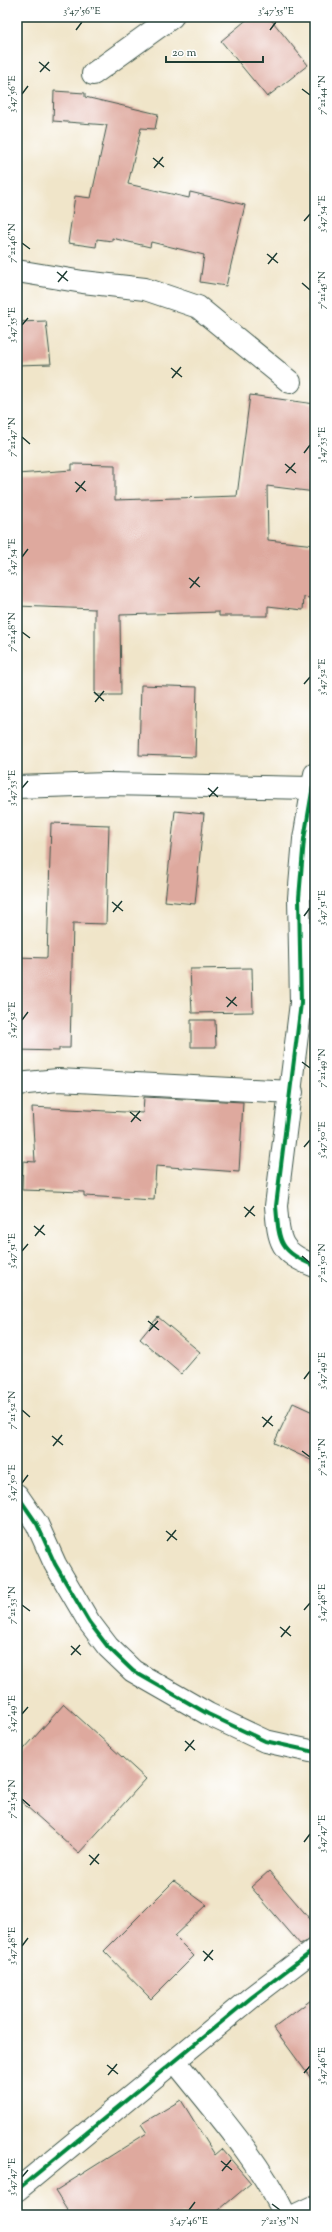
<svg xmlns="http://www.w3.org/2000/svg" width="332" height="2232" viewBox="0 0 332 2232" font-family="'Sorts Mill Goudy',serif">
  <rect width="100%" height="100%" fill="#fff"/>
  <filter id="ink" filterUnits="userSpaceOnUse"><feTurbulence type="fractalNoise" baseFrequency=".025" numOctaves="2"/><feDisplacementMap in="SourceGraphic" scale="8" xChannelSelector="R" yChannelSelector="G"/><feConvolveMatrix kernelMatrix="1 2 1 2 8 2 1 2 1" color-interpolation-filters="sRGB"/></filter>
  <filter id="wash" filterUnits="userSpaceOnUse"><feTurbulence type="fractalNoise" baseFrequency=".012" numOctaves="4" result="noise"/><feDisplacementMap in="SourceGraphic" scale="16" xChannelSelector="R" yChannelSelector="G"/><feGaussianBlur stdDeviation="0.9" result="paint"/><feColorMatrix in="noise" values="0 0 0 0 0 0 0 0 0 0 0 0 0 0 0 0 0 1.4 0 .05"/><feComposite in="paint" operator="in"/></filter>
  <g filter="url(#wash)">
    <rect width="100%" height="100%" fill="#f0e5c9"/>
    <g id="blocks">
      <!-- building -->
      <g fill="#dea99e">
        <path d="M 250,17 L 269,17 L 308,65 L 267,97 L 221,41 Z"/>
        <path d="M 54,91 L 85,93 L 85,97 L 158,114 L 155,129 L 141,128 L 128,184 L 189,198 L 190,192 L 245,205 L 226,286 L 200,282 L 204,255 L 151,242 L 150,247 L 112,238 L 112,241 L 97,239 L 96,247 L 68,243 L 75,196 L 91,198 L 107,125 L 53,121 Z"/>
        <path d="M 46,321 L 51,364 L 17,365 L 17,322 Z"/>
        <path d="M 250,395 L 315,404 L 315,492 L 267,486 L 268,540 L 315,545 L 315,599 L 304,597 L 303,610 L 268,606 L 268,616 L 219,616 L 219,612 L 120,615 L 121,695 L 95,695 L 95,609 L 17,606 L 17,474 L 72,470 L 72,464 L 115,465 L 115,500 L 237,496 Z"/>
        <path d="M 141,685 L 197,687 L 195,757 L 139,755 Z"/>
        <path d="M 175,811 L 204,814 L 195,904 L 165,901 Z"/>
        <path d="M 51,823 L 109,825 L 106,924 L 73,923 L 70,1048 L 59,1048 L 59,1051 L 17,1050 L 17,957 L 47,958 Z"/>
        <path d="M 252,968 L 253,1012 L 192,1013 L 190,969 Z"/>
        <path d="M 191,1020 L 215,1020 L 216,1047 L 191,1047 Z"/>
        <path d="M 144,1097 L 243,1102 L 239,1172 L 156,1166 L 154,1200 L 84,1196 L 84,1192 L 22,1190 L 23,1161 L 35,1162 L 32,1107 L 143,1113 Z"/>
        <path d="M 158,1317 L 200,1352 L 181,1374 L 140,1339 Z"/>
        <path d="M 293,1403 L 315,1413 L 315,1462 L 274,1443 Z"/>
        <path d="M 64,1704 L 146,1779 L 79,1853 L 17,1798 L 17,1757 Z"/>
        <path d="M 269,1871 L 315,1925 L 315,1937 L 300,1944 L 251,1887 Z"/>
        <path d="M 174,1881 L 207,1905 L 174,1936 L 194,1956 L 151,1999 L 104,1951 Z"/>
        <path d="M 315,1997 L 315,2084 L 274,2028 Z"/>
        <path d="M 181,2100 L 215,2155 L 222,2149 L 251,2183 L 213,2215 L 70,2215 L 55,2191 L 147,2133 L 141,2124 Z"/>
      </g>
    </g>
  </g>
  <g filter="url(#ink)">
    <use href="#blocks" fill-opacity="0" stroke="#3e564a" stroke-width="1"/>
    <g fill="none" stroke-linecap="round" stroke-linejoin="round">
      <!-- minor casing -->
      <g stroke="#3e564a" stroke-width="24">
        <g id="minor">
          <path d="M 93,74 L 172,17"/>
          <path d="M 17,271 L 83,282 L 145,289 L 198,307 L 290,382"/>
          <path d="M 315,774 L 304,839 L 299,898 L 301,1003 L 276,1206 C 279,1242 279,1252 315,1266"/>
          <path d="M 17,787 L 107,784 L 312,788"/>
          <path d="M 17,1084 L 58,1080 L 292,1092"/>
          <path d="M 17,1495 L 37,1524 L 55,1564 L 89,1622 L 108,1647 L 133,1671 L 208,1714 L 265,1741 L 315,1752"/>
          <path d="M 175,2061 C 214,2110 258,2158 285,2215"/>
          <path d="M 17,2190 L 252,1997 L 315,1949"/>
          <path d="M 296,2215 L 315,2206"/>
        </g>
      </g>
      <!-- minor -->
      <use href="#minor" stroke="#fff" stroke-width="22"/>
      <!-- cycleway casing -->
      <g stroke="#fff" stroke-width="6">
        <g id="cycleway">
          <path d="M 315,774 L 304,839 L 299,898 L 301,1003 L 276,1206 C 279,1242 279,1252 315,1266"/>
          <path d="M 17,1495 L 37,1524 L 55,1564 L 89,1622 L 108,1647 L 133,1671 L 208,1714 L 265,1741 L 315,1752"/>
          <path d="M 17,2190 L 252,1997 L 315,1949"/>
        </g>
      </g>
      <!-- cycleway -->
      <use href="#cycleway" stroke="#00873e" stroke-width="4"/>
    </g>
  </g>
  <!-- ticks -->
  <path fill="none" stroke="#1f3d34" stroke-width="1.5" d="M 76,30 L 82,22M 270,30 L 276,22M 39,62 L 50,71M 40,72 L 49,62M 302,89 L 310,95M 22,94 L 28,86M 153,158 L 164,167M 154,168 L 163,157M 304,221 L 310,214M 22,243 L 30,249M 267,254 L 278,263M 268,264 L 277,253M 57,272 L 68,281M 58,282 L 67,271M 302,283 L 310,290M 22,325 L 28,318M 171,368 L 182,377M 172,378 L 181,367M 22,437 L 30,444M 304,453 L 310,445M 285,464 L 296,473M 286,473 L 295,463M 75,482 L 86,491M 76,492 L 85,481M 22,557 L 28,549M 189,578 L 200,587M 190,588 L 199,577M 22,632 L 30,638M 304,684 L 310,677M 94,692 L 104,701M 95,702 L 104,691M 22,788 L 28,781M 208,788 L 218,797M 209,797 L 218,787M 112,902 L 123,911M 113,912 L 122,901M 304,916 L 310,908M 226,997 L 237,1006M 227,1007 L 236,997M 22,1020 L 28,1012M 302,1062 L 310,1068M 130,1112 L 141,1121M 131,1122 L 140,1111M 304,1147 L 310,1140M 244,1207 L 255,1216M 245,1217 L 254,1206M 34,1226 L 45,1235M 35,1236 L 44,1225M 22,1251 L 28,1244M 302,1256 L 310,1263M 148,1321 L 159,1330M 149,1331 L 158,1321M 304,1379 L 310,1371M 22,1410 L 30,1417M 262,1417 L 273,1426M 263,1427 L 272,1416M 52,1436 L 63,1445M 53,1446 L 62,1435M 302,1451 L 310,1457M 22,1483 L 28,1475M 166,1531 L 177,1540M 167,1541 L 176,1530M 22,1605 L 30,1611M 304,1610 L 310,1603M 280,1627 L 291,1636M 281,1637 L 290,1626M 71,1646 L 81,1655M 71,1655 L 80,1645M 22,1714 L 28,1707M 185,1741 L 195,1750M 185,1751 L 194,1740M 22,1799 L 30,1806M 304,1842 L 310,1834M 89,1855 L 99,1864M 90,1865 L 99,1854M 22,1946 L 28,1938M 203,1951 L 213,1960M 204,1961 L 213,1950M 107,2065 L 118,2074M 304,2073 L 310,2066M 108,2075 L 117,2064M 221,2161 L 232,2170M 222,2171 L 231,2160M 22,2177 L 28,2170M 272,2204 L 280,2210M 189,2210 L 195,2202"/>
  <!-- margin -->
  <rect width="332" height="2232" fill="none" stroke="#fff" stroke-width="44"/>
  <!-- scale -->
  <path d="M166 56v6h97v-6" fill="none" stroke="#1f3d34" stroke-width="2"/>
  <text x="172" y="56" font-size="12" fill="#1f3d34" stroke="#ffffff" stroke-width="3" paint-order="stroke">20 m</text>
  <rect x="22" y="22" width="288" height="2188" fill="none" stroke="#1f3d34" stroke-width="1.5"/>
  <g font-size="10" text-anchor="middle" fill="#1f3d34">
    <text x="82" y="14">3°47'56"E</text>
    <text x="276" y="14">3°47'55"E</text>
    <text transform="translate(11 94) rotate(-90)" y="4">3°47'56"E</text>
    <text transform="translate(321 95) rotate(-90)" y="4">7°21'44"N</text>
    <text transform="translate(321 214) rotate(-90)" y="4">3°47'54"E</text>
    <text transform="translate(11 243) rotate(-90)" y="4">7°21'46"N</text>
    <text transform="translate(321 290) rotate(-90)" y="4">7°21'45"N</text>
    <text transform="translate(11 325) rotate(-90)" y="4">3°47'55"E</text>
    <text transform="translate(11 437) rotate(-90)" y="4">7°21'47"N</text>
    <text transform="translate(321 445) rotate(-90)" y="4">3°47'53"E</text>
    <text transform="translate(11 557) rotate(-90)" y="4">3°47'54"E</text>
    <text transform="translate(11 632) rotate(-90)" y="4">7°21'48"N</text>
    <text transform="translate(321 677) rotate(-90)" y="4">3°47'52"E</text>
    <text transform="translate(11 788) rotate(-90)" y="4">3°47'53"E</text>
    <text transform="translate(321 908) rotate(-90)" y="4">3°47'51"E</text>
    <text transform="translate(11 1020) rotate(-90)" y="4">3°47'52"E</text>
    <text transform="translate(321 1068) rotate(-90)" y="4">7°21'49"N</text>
    <text transform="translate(321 1140) rotate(-90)" y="4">3°47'50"E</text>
    <text transform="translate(11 1251) rotate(-90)" y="4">3°47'51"E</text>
    <text transform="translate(321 1263) rotate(-90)" y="4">7°21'50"N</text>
    <text transform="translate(321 1371) rotate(-90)" y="4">3°47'49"E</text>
    <text transform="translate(11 1410) rotate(-90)" y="4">7°21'52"N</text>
    <text transform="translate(321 1457) rotate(-90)" y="4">7°21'51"N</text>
    <text transform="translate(11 1483) rotate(-90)" y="4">3°47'50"E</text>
    <text transform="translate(321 1603) rotate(-90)" y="4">3°47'48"E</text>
    <text transform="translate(11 1605) rotate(-90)" y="4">7°21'53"N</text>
    <text transform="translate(11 1714) rotate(-90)" y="4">3°47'49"E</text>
    <text transform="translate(11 1799) rotate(-90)" y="4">7°21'54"N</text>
    <text transform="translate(321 1834) rotate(-90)" y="4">3°47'47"E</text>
    <text transform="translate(11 1946) rotate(-90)" y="4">3°47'48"E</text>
    <text transform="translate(321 2066) rotate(-90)" y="4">3°47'46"E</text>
    <text transform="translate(11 2177) rotate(-90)" y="4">3°47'47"E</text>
    <text x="189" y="2224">3°47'46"E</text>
    <text x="280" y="2224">7°21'55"N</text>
  </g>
</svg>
